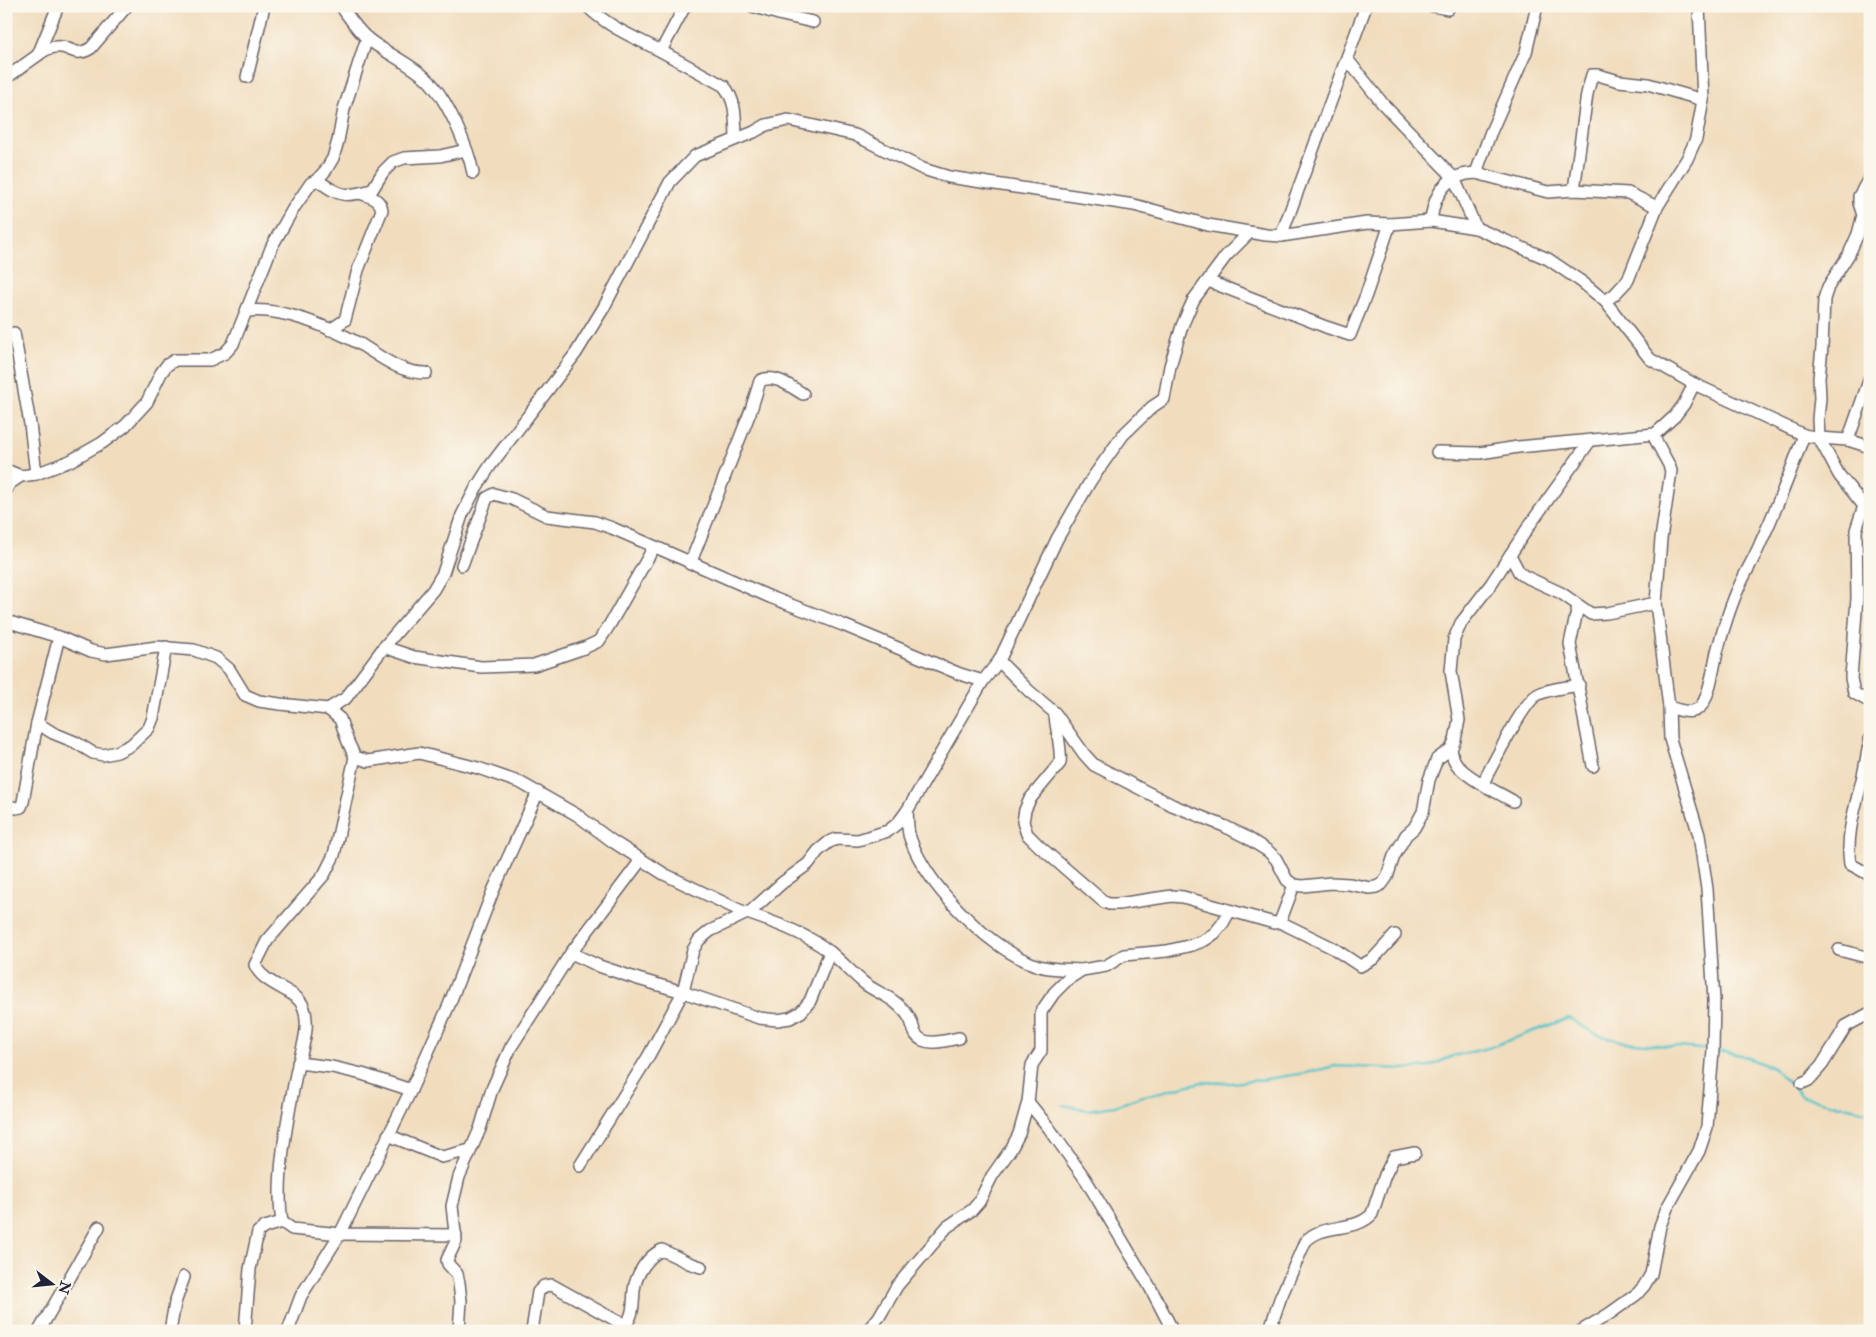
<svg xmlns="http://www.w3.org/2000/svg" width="1876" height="1337" viewBox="0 0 1876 1337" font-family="'IM FELL Double Pica',serif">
  <rect width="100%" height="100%" fill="#fbf7ec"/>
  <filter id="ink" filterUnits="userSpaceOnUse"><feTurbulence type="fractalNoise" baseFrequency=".02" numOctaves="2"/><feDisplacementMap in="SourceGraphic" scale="10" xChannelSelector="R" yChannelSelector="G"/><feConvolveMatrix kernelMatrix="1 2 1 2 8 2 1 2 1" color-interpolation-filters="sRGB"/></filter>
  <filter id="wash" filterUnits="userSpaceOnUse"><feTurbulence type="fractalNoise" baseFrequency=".0096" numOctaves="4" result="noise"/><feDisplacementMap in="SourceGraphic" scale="20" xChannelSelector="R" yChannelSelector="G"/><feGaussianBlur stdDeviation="1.12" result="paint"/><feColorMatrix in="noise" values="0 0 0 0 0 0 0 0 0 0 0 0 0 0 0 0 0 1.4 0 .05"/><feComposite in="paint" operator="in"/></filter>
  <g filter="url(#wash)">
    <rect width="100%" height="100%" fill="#f1ddbe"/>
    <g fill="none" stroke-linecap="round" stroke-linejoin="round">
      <!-- stream -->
      <g stroke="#56c4ca" stroke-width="2.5">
        <path d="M 1716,1051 L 1741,1055 L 1773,1068 L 1803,1097 L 1870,1112"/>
        <path d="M 1063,1105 L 1088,1110 L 1115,1106 L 1140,1097 L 1202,1082 L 1231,1083 L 1260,1080 L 1306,1073 L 1335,1066 L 1403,1069 L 1428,1067 L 1453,1056 L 1488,1048 L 1569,1018 L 1595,1034 L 1624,1042 L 1711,1050"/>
      </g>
    </g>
  </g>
  <g filter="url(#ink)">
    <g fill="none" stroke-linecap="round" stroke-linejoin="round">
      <!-- minor casing -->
      <g stroke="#6a6369" stroke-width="14">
        <g id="minor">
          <path d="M 341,6 C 349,17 357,30 368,39 C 387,54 410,63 428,80 C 447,99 468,147 473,173"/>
          <path d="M 587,6 C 608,27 634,37 659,50 C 681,62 702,74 724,86 C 737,102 735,119 736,138"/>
          <path d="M 752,6 L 782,15 L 813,22"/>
          <path d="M 1433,6 L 1448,9"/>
          <path d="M 661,51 L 685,6"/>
          <path d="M 38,55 C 43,51 49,47 56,47 C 71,45 74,59 91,48 L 127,6"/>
          <path d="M 1347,59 L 1383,104 L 1454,178 L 1476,228"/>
          <path d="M 247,77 L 264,6"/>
          <path d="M 6,78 L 38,55 L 58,6"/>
          <path d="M 1476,173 L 1490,134 L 1526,52 L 1537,6"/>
          <path d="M 1870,177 L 1859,196 L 1859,203 L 1863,215 L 1858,234 L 1849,254 L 1828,287 L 1824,299 L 1822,347 L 1819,378 L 1820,398 L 1818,419 L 1819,438 L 1839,475 L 1864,506 L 1870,510"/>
          <path d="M 317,180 C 340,196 344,198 372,190 L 383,172 L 393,162 L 404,158 L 440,156 L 466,150"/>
          <path d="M 1574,190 L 1587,94 L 1592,75 L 1598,75 L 1619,81 L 1648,84 L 1703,100"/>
          <path d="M 1431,221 C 1434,194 1446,174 1476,173 L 1548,192 L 1574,190 L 1628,193 L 1657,207"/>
          <path d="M 1281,236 L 1366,6"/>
          <path d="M 1208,281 L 1326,327 L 1350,335 L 1366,295 L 1390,224"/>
          <path d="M 1605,301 L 1614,295 L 1628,280 L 1657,207 L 1687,159 L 1696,139 L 1703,100 L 1699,6"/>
          <path d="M 247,311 C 282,307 329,327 360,344 C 381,357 400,373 426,373"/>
          <path d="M 330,330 L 345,320 L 358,270 L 382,210 C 380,198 370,197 360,193"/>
          <path d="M 14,333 L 30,424 L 36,474"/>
          <path d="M 1848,440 L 1870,378"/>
          <path d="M 1437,452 L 1480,453 L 1518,447 L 1655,434"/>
          <path d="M 6,470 L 21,476"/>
          <path d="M 6,490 L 9,484 L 21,476 L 36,474 L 70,461 L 102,443 L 125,426 L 147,402 L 161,373 L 167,365 L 175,360 L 210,360 L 225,353 L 233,344 L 272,246 L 293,209 L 311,183 L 317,180 L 326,170 L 333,158 L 338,141 L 344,109 L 367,38"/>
          <path d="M 1864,506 L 1856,530 L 1857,598 L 1851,678 L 1854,693 L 1870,702"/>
          <path d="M 1510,555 L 1519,572 L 1524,576 L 1561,593 L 1591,614 L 1607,613 L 1656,603"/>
          <path d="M 690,564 L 751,410 L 760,381 C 774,373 791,387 803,394"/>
          <path d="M 462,565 L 487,498 L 494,494 L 512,499 L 547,516 L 595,522 L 612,528 L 770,597 L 843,625 L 960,674 L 983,681"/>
          <path d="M 1578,606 L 1570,644 L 1593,766"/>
          <path d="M 6,621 L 59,637 L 91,651 L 106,654 L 157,647 L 194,650 L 216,658 L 229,669 L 245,695 L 259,701 L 280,704 L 328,709 L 346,698 L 384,647 L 433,590 L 443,573 L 462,515 L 476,488 L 490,466 L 576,353 L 604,307 L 670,182 L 695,156 L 754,132 L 766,125 L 788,120 L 855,135 L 923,169 L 949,177 L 1134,205 L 1208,225 L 1266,235 L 1281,236 L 1367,223 L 1390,224 L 1431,221 L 1476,228 L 1548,259 L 1582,282 L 1605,301 L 1650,359 L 1694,384 L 1804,435 L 1819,438 L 1848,440 L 1870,447"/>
          <path d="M 384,647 L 414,657 L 481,667 L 534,665 L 584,648 L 599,641 L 610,624 L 654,547"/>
          <path d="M 999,661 L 1029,691 L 1055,713 L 1084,754 L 1094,765 L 1172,805 L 1224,826 L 1246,837 L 1268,851 L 1276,859 L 1287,880 L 1294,885 L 1303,886 L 1331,883 L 1349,884 L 1370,888 L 1376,887 L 1382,884 L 1387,877 L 1394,856 L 1401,844 L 1406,835 L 1414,828 L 1423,812 L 1429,780 L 1437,759 L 1451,749 L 1455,740 L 1459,720 L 1451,671 L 1454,639 L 1461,623 L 1491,584 L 1531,523 L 1590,441"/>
          <path d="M 1669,707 C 1680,710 1692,716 1701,706 C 1710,696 1714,663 1718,648 C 1724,627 1730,606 1739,587 C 1746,571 1755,557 1761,542 C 1777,507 1791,471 1804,435"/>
          <path d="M 328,709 L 340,719 L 348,742 L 355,757 L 368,761 L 419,753 L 478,768 L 521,783 L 577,815 L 612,841 L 664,874 L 739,910 L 747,913 L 751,911 L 782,883 L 808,864 L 818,851 L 829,842 L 837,839 L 858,840 L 888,831 L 898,823 L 907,811 L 983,681 L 999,661 L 1057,539 L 1091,480 L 1123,435 L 1152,407 L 1164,399 L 1170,366 L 1182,326 L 1188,312 L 1194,299 L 1226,256 L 1249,233"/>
          <path d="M 1055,715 C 1056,729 1062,750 1060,763 L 1030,799 L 1025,810 L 1023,822 L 1027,834 L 1039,846 L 1104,902 L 1109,904 L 1118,904 L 1172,896 L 1183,897 L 1274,923 L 1280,922 L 1294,885"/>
          <path d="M 37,723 L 53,733 L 75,742 L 93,753 L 103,755 L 117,752 L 131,745 L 149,728 L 153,718 L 166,647"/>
          <path d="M 1870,739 C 1867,754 1865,769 1861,784 C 1854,811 1846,837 1850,864 L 1870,875"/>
          <path d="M 1451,749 C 1452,756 1454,762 1459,767 C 1471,780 1497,792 1513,801"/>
          <path d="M 355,757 L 334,855 L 324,875 L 267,941 L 255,965 C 264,986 296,989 303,1006 C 312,1027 300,1053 296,1074 C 288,1117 275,1178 282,1222 L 292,1229 L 340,1234 L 456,1235"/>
          <path d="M 1483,783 C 1492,766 1523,703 1537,695 C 1549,688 1566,688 1579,685"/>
          <path d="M 6,805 L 16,808 L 21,807 L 23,802 L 37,723 L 59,637"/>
          <path d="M 907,811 C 908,820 907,830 910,838 C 927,886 986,945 1033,964 C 1048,970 1066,969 1082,970"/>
          <path d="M 1280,922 L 1333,948 L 1360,966 L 1373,959 L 1395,935"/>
          <path d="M 1839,950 L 1870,958"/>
          <path d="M 571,953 L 599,966 L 638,979 L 683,992 L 759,1018 L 777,1020 L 790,1018 L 801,1012 L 810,1001 L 830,952"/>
          <path d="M 298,1063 L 332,1067 L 362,1074 L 411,1090"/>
          <path d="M 1802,1083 L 1809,1080 L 1822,1065 L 1846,1026 L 1870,1013"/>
          <path d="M 1028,1102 L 1049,1128 L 1086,1180 L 1150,1287 L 1173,1331"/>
          <path d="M 388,1135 L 442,1157 L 470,1150"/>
          <path d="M 580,1166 L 648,1057 L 683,992 L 693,950 L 699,940 L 710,931 L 747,913 C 776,923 805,933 830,952 C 842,962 852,973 864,983 C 874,991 887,995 896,1003 C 902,1008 908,1014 911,1021 C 914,1028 913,1035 922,1040 C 933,1045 947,1040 959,1038"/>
          <path d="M 39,1331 L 99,1227"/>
          <path d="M 170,1331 L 175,1303 L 184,1277"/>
          <path d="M 245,1331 L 250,1269 L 258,1232 L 265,1227 L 282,1222"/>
          <path d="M 288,1331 L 301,1296 L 340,1234 L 411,1090 L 449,1005 L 493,891 L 538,792"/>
          <path d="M 459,1331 L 461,1301 L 459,1283 L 457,1274 L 448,1264 L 447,1260 L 456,1241 L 452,1206 L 459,1177 L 480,1129 L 492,1089 L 511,1047 L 571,953 L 641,860"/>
          <path d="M 532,1331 L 538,1292 L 544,1286 L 552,1285 L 617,1321 L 626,1324 C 634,1315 633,1301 634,1290 C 636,1274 648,1256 662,1250 L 689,1263 L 701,1267"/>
          <path d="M 867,1331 L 879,1317 L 897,1286 L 947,1227 L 972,1210 L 979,1202 L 992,1176 L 1011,1149 L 1019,1134 L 1028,1102 L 1032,1065 L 1041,1051 L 1041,1012 L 1054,993 L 1068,979 L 1082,970 L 1106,966 L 1124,955 L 1167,951 L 1192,945 L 1205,940 L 1215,933 L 1223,923 L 1229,912"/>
          <path d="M 1272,1331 L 1271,1326 L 1280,1299 L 1305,1242 C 1322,1222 1355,1233 1372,1214 L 1385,1175 L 1394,1157 L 1415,1153"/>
          <path d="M 1581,1331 L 1609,1314 L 1637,1294 L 1644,1286 L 1651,1274 L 1660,1226 L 1667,1208 L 1699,1151 L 1707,1127 L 1713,1050 L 1714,1000 L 1707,889 L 1699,835 L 1670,739 L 1669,707 L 1656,603 L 1661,539 L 1671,471 L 1669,465 L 1655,439 L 1655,434 L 1675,416 L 1684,404 L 1694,384"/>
        </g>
      </g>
      <!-- minor -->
      <use href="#minor" stroke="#fff" stroke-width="11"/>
    </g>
  </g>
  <!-- margin -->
  <rect width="1876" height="1337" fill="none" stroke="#fbf7ec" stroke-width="25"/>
  <!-- north arrow -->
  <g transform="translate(52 1284) rotate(106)" stroke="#fbf7ec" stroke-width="4" paint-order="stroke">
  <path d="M0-4L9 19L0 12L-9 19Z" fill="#22223b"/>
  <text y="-8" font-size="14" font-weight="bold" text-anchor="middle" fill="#22223b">N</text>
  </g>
</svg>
